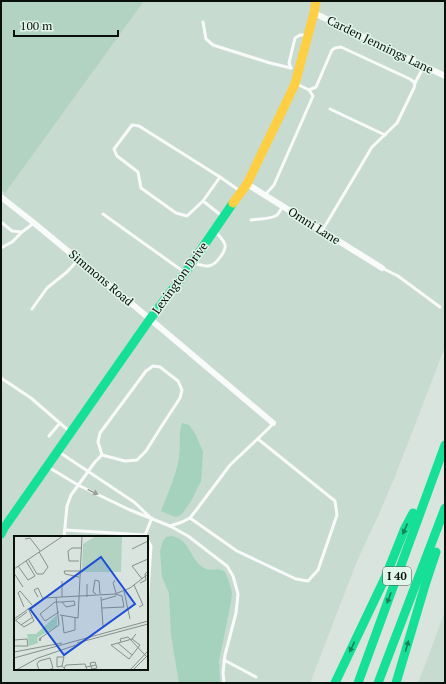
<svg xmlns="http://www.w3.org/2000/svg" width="446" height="684" viewBox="0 0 446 684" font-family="'PT Serif',serif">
  <rect width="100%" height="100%" fill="#d9e4de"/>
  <!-- built -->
  <g fill="#c7dbd0" fill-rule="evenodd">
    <path d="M 144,1 L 445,1 L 445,347 L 394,479 L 379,514 L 357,561 L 310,683 L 1,683 L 1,197 ZM 15,537 L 147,537 L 147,669 L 15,669 Z"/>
    <path d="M 445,611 L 445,683 L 418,683 L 422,673 Z"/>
  </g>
  <!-- green -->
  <path fill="#b2d3c2" d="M 1,1 L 144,1 L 5,193 L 1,190 Z"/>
  <!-- forest -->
  <g fill="#a4d2bc">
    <path d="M 182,423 L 189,425 L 196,435 L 203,452 L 201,481 L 191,501 L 182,514 L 176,517 L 168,514 L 161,511 C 168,493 176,476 179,457 C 181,446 178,434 182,423 Z"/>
    <path d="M 172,536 C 191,540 189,559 204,568 C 210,572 220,567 225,572 C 227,575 231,588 232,593 C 232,595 231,599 231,602 L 219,661 L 220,683 L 179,683 L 171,635 L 169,593 L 162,577 L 160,551 L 163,541 L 166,537 Z"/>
  </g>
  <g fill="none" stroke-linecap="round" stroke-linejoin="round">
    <!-- lane -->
    <g stroke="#f9fbfa" stroke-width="3">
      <path d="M 203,22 L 206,39 L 213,45 L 270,63 L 291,68"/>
      <path d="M 291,68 L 289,63 L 295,38 L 300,35 L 307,35"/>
      <path d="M 415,83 L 424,66"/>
      <path d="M 297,84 L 309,90 L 316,87 L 332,50 L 335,48 L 341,47 L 410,79 L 415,83 L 414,88 L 397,123 L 372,147 L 322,231"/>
      <path d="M 330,109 L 385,135"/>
      <path d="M 265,195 L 274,185 L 313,96 L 309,90"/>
      <path d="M 203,201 L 187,216 L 176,213 L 141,188 L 138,172 L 117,156 L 114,149 L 132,125 L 139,126 L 220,177"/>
      <path d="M 103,214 L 184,272"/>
      <path d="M 222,216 L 203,201 L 220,177 L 240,191"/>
      <path d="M 251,220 C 257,219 273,219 277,215 C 279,213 281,209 283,206"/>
      <path d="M 1,222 L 12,231 L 22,232 L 34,223"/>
      <path d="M 1,248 L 12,242 L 22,232"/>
      <path d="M 194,263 C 207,267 212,269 221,256 C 223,253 226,249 225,245 C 224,240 219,236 216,232"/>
      <path d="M 382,268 L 398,276 L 440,307"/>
      <path d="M 32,309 L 47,288 L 67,272 L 78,260"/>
      <path d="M 1,378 L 31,398 L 69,431"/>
      <path d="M 49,436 L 60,423"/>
      <path d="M 59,452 L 134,502 L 150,517"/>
      <path d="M 48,467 L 78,485 L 130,510 L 170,526 L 188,536 L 227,566 L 233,576 L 238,594 L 236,613 L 225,655 L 223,673 L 224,683"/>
      <path d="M 190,518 L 237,551 L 296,579 L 308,581 L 318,570 L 337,515 L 335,501 L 258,439"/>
      <path d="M 170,526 L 182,522 L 190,518 L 197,509 L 230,465 L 269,428 L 273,423"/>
      <path d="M 65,530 L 145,535"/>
      <path d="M 145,535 L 152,518"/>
      <path d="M 64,537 L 67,506 L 71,495 L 95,462 L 102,455 L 125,461 L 137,460 L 146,451 L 161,427 L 180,398 L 182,390 L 178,381 L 160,367 L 153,366 L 146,371 L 100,433 L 98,442 L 102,455"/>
      <path d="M 147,539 L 151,546 L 147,607"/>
      <path d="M 224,660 L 256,677"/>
    </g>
    <!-- street -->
    <g stroke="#f9fbfa" stroke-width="6">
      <path d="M 314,13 L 445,76"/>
      <path d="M 247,184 L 382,268"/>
      <path d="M 1,197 L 34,223 L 150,319 L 273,423"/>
    </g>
    <!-- fast -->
    <g stroke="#16e098" stroke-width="9">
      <path d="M 1,534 L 4,528 L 150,319 L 185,273 L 233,203"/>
      <path d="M 335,683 L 385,578 L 405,528 L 413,513"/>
      <path d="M 358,683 L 445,445"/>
      <path d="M 378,683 L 445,508"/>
      <path d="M 396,683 L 426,582 L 436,552"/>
    </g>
    <!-- slow -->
    <path stroke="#ffcf43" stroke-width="9" d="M 233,203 L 247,184 L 295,84 L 314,13 L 316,1"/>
  </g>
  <!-- one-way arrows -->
  <defs><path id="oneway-solid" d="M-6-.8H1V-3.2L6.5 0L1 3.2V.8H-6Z"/></defs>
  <use fill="#999d9b" href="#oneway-solid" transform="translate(93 492) rotate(26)"/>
  <g fill="#118359">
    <use href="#oneway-solid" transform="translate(405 529) rotate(114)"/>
    <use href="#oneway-solid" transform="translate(389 598) rotate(110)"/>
    <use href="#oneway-solid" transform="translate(407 646) rotate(-74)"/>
    <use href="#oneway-solid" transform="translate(352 647) rotate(116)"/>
  </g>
  <g text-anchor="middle" stroke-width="3" stroke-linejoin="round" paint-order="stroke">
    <!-- shield labels -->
    <rect fill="#e1f5ea" stroke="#4a554f" stroke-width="1" x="383" y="567" width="28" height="18" rx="3"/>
    <g font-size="11" font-weight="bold" fill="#0a110d">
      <text x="397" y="580">I 40</text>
    </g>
    <!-- street labels -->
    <g font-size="12" fill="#0a110d" stroke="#e1f5ea">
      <text transform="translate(380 45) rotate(26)" y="4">Carden Jennings Lane</text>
      <text transform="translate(314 226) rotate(32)" y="4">Omni Lane</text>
      <text transform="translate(101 278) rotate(40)" y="4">Simmons Road</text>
      <text transform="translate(180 278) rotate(-54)" y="4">Lexington Drive</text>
    </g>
  </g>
  <!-- overview -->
  <g transform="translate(14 536)">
    <rect width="134" height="134" fill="#d9e4de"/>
    <path d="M 82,0 L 108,0 L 107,36 L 68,36 L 69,8 Z" fill="#b2d3c2"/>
    <path d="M 43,79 L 43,90 L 23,102 L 24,107 L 15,110 L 13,98 L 22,98 Z" fill="#a4d2bc"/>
    <path fill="none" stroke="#86908a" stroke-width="1" d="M 11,3 L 16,2 L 26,15M 118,13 L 134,5M 14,23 L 23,38 L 29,38 L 34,31 L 25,16M 65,25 L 55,25 L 54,15 L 58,12 L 68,12M 4,30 L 14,44 L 21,40 L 12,25M 0,33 L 49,0M 0,37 L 9,51M 65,41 L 51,38 L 50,35 L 67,35M 128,43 L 118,30 L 134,23M 101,44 L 99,47 L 102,57M 126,47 L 132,44 L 131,38 L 134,35M 73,48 L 73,61M 120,49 L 129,69 L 125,71M 110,55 L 116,83M 82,58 L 79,56 L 81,44 L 85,45 L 86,58M 24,61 L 20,54 L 24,52 L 29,63M 48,61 L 48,45M 87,61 L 89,90M 88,64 L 102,60M 10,71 L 4,57 L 6,55 L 18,69M 88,72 L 110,71 L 108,60 L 101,58M 45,76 L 31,85 L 26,78 L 41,66 L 48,66 L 52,71 L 61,69 L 60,65 L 48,66M 46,79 L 64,82 L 68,0M 48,80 L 50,97 L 61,94 L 61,82M 0,83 L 30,62 L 101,58 L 116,52 L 134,38M 0,83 L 10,91 L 20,85 L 14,72M 2,84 L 13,76M 7,89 L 19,81M 27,102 L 26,105 L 25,103 L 45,89 L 42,61M 0,104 L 13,103 L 14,110 L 0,110M 107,106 L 106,103 L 114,101 L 132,120M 63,107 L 134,88M 104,107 L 118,119M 0,116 L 48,107M 0,122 L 134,85M 115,123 L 97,109 L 118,103M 115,123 L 126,109 L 118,103 L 122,98M 48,130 L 43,131 L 43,121 L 50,121 L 48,130 L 50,132M 2,134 L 24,122 L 65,108M 25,134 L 23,128 L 25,125 L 36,122 L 39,132 L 35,134M 52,134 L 50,132 L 52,129 L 71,128 L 72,131M 73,134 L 72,131 L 77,130 L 78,133 L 83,132 L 81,126 L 76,127 L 77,130 L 82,129M 116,134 L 134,115M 119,134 L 134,119"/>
    <path fill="#1d4ed8" fill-opacity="0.15" stroke="#1d4ed8" stroke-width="2" d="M 87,21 L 121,68 L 50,119 L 16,73 Z"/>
    <rect width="134" height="134" fill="none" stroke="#0a110d" stroke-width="2"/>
  </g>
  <!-- border -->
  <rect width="446" height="684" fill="none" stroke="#0a110d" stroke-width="4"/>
  <!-- scale -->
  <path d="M14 30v6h104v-6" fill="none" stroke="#0a110d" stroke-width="2"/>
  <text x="20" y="30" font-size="12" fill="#0a110d" stroke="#e1f5ea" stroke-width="3" paint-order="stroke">100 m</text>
</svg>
